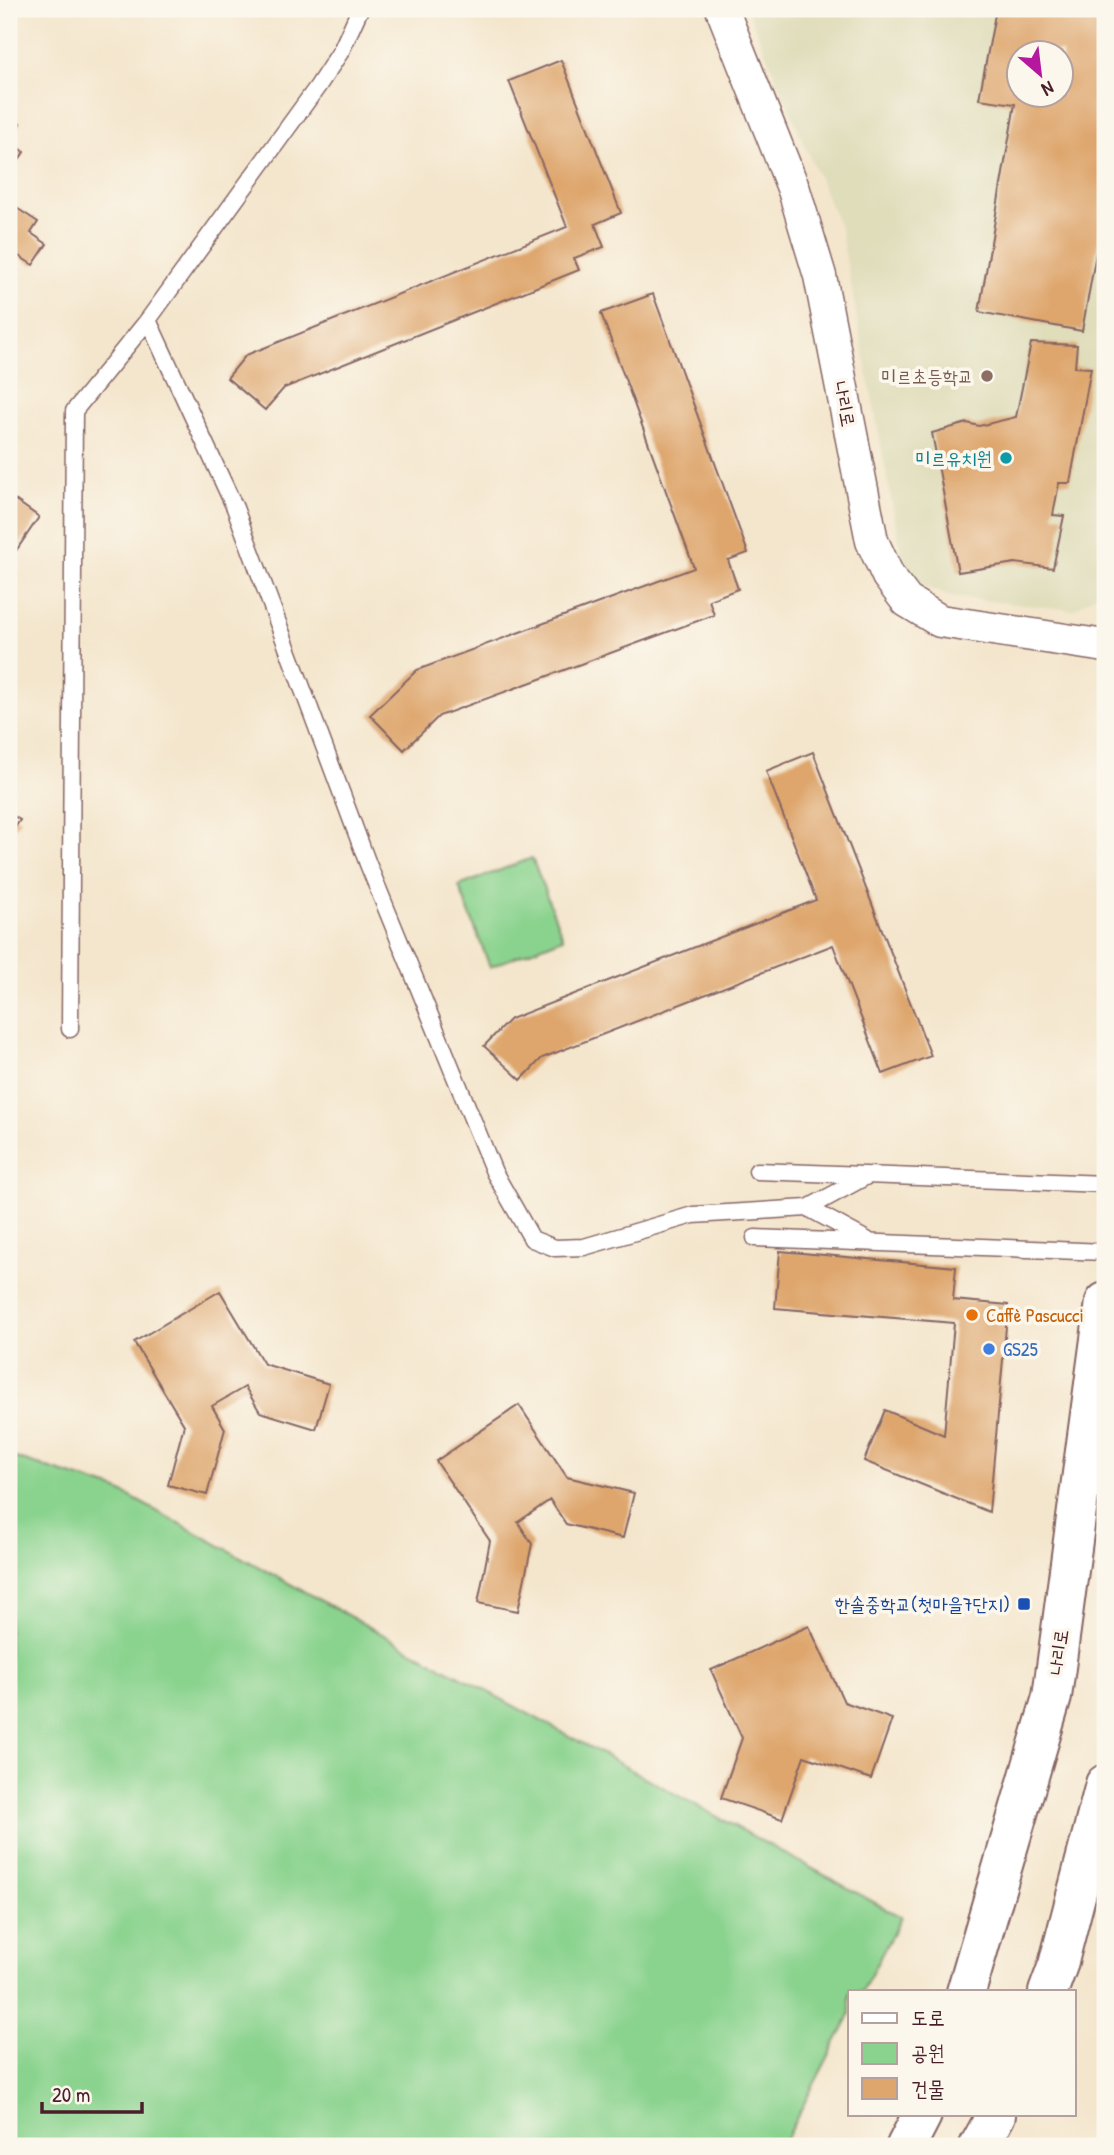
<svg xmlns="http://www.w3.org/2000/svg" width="1114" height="2155" viewBox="0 0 1114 2155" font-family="'Patrick Hand','Poor Story',sans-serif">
  <rect width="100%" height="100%" fill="#fbf7ec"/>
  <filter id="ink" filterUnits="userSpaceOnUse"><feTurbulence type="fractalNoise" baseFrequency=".0143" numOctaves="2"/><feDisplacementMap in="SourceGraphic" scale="14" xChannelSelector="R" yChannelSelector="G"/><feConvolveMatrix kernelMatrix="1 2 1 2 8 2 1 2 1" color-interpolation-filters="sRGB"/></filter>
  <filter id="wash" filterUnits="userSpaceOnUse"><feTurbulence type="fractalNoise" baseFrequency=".00686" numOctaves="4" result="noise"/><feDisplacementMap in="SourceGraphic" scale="28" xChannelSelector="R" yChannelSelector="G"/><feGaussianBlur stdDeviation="1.57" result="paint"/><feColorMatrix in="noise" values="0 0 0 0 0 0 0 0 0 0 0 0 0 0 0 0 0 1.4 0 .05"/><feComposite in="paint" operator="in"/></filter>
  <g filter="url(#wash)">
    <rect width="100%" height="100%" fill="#f4e6cd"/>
    <!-- built -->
    <path fill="#e0ddbb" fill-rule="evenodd" d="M 747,9 L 1105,9 L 1105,523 L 1098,593 L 1073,610 L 951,597 L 920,585 L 902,556 L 840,228 ZM 1020,52 L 1062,52 L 1062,94 L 1020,94 Z"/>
    <!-- green -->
    <g fill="#8ad38e" stroke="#6a795c" stroke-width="2">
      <path d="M 532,858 L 563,938 L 490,967 L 459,886 Z"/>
      <path d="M 9,1456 L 118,1490 L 901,1917 L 862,1992 L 850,1992 L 850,2015 L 782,2146 L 9,2146 Z"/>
    </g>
    <g id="blocks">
      <!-- building -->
      <g fill="#dea66d" fill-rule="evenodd">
        <path d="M 996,9 L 1105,9 L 1105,204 L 1082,331 L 979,312 L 1015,104 L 979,99 ZM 1020,52 L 1062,52 L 1062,94 L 1020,94 Z"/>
        <path d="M 561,60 L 621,213 L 595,224 L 604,247 L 574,258 L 579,270 L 284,388 L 265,410 L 227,378 L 246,355 L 567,227 L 509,81 Z"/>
        <path d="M 9,116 L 20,123 L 9,141 Z"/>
        <path d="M 9,142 L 24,152 L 9,175 Z"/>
        <path d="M 9,203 L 38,222 L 31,233 L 47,244 L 33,265 L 9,250 Z"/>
        <path d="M 653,294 L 748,553 L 728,560 L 738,589 L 709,600 L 714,615 L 439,716 L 404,750 L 370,715 L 417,670 L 694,568 L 601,313 Z"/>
        <path d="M 1031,343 L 1077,345 L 1075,367 L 1091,368 L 1070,483 L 1059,483 L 1053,515 L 1064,516 L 1053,568 L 1015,563 L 958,572 L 932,433 L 967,423 L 979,426 L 1016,417 Z"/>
        <path d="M 11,497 L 39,517 L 9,561 L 9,500 Z"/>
        <path d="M 813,752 L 931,1056 L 883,1074 L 833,945 L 542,1058 L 521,1080 L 484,1046 L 510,1019 L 816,900 L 766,771 Z"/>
        <path d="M 9,813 L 20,820 L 9,836 Z"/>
        <path d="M 780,1251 L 956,1267 L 953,1300 L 1008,1305 L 989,1512 L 864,1461 L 885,1410 L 944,1435 L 954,1323 L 775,1308 Z"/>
        <path d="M 220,1291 L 264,1364 L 329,1384 L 316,1429 L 260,1412 L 245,1387 L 212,1406 L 225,1429 L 207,1495 L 168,1485 L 184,1425 L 134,1342 Z"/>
        <path d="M 519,1405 L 567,1477 L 634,1493 L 623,1538 L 566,1524 L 550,1500 L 518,1522 L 532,1544 L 518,1611 L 478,1603 L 490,1541 L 436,1461 Z"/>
        <path d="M 809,1626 L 844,1702 L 892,1719 L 871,1779 L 804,1756 L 782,1819 L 721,1798 L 742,1738 L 711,1670 Z"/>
      </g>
    </g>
  </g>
  <g filter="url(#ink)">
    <use href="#blocks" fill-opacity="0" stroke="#866564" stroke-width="2"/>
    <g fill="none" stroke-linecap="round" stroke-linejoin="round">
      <!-- service casing -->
      <g stroke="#866564" stroke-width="19">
        <g id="service">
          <path d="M 360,9 L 341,51 L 318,86 L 148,320 L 235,508 L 368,864 L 494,1172 L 532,1239 L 555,1248 L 584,1247 L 693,1215 L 808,1208 L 867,1176"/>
          <path d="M 70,1029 L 74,411 L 148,320"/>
          <path d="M 757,1171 L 1105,1184"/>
          <path d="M 808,1208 L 867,1240"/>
          <path d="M 755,1238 L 1105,1252"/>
        </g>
      </g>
      <!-- minor casing -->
      <g stroke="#866564" stroke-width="35">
        <path id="minor" d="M 722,9 L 794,190 L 820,276 L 872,541 L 888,576 L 907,601 L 940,621 L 1105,646"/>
      </g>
      <!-- primary casing -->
      <g stroke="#866564" stroke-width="42">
        <g id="primary">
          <path d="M 966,1992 L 1052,1697 L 1105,1302"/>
          <path d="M 1048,1992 L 1058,1965 L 1105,1784"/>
          <path d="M 906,2146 L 922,2115"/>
          <path d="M 979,2146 L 996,2115"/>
        </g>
      </g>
      <!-- service -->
      <use href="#service" stroke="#fff" stroke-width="16"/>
      <!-- minor -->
      <use href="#minor" stroke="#fff" stroke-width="32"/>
      <!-- primary -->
      <use href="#primary" stroke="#fff" stroke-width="38"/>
    </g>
  </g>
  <!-- markers -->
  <circle fill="#8d6e63" stroke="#fbf7ec" stroke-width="2.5" cx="987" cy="376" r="7"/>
  <circle fill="#0f9aa8" stroke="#fbf7ec" stroke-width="2.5" cx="1006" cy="458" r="7"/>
  <circle fill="#e8710a" stroke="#fbf7ec" stroke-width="2.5" cx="972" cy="1315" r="7"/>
  <circle fill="#3f7fe0" stroke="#fbf7ec" stroke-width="2.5" cx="989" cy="1349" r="7"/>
  <rect fill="#1a4fb4" stroke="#fbf7ec" stroke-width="2.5" x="1017" y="1597" width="14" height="14" rx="3.5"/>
  <g text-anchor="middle" stroke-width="7" stroke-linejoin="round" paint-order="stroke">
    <!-- education labels -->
    <g font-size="19" fill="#785e54" stroke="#fbf7ec" text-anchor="end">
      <text x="973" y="383">미르초등학교</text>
    </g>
    <!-- street labels -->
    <g font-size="19" fill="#4a1f2b" stroke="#fbf7ec">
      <text transform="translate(845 404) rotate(79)" y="7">나리로</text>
      <text transform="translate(1058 1652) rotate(-82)" y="7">나리로</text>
    </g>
    <!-- culture labels -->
    <g font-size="19" fill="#0d838f" stroke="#fbf7ec" text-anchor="end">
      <text x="992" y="465">미르유치원</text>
    </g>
    <!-- food labels -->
    <g font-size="19" fill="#c56008" stroke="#fbf7ec" text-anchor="start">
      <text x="986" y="1322">Caffè Pascucci</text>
    </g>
    <!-- shop labels -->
    <g font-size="19" fill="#366cbe" stroke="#fbf7ec" text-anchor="start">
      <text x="1003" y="1356">GS25</text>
    </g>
    <!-- transit labels -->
    <g font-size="19" fill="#164399" stroke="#fbf7ec" text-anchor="end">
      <text x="1010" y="1611">한솔중학교(첫마을7단지)</text>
    </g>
  </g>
  <!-- margin -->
  <rect width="1114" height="2155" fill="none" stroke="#fbf7ec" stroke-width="35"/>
  <!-- legend -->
  <rect x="848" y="1990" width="228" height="126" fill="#fbf7ec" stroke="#b4a19f" stroke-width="2"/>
  <rect x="862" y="2013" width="35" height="10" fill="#ffffff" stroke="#b4a19f" stroke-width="2"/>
  <text x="911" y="2025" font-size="21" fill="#4a1f2b">도로</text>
  <rect x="862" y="2043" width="35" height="21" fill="#8ad38e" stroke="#b4a19f" stroke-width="2"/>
  <text x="911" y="2060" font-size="21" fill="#4a1f2b">공원</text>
  <rect x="862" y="2078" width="35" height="21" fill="#dea66d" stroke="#b4a19f" stroke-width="2"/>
  <text x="911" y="2096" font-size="21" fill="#4a1f2b">건물</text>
  <!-- north arrow -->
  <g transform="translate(1040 74) rotate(152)"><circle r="33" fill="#fbf7ec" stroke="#b4a19f" stroke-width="2"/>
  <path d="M0-5L12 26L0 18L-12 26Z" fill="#b5179e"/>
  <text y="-10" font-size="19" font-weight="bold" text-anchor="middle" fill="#4a1f2b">N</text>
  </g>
  <!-- scale -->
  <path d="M42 2102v10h100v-10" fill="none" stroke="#4a1f2b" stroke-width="3.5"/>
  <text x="52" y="2102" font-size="21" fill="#4a1f2b" stroke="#fbf7ec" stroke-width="5" paint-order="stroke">20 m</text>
</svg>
